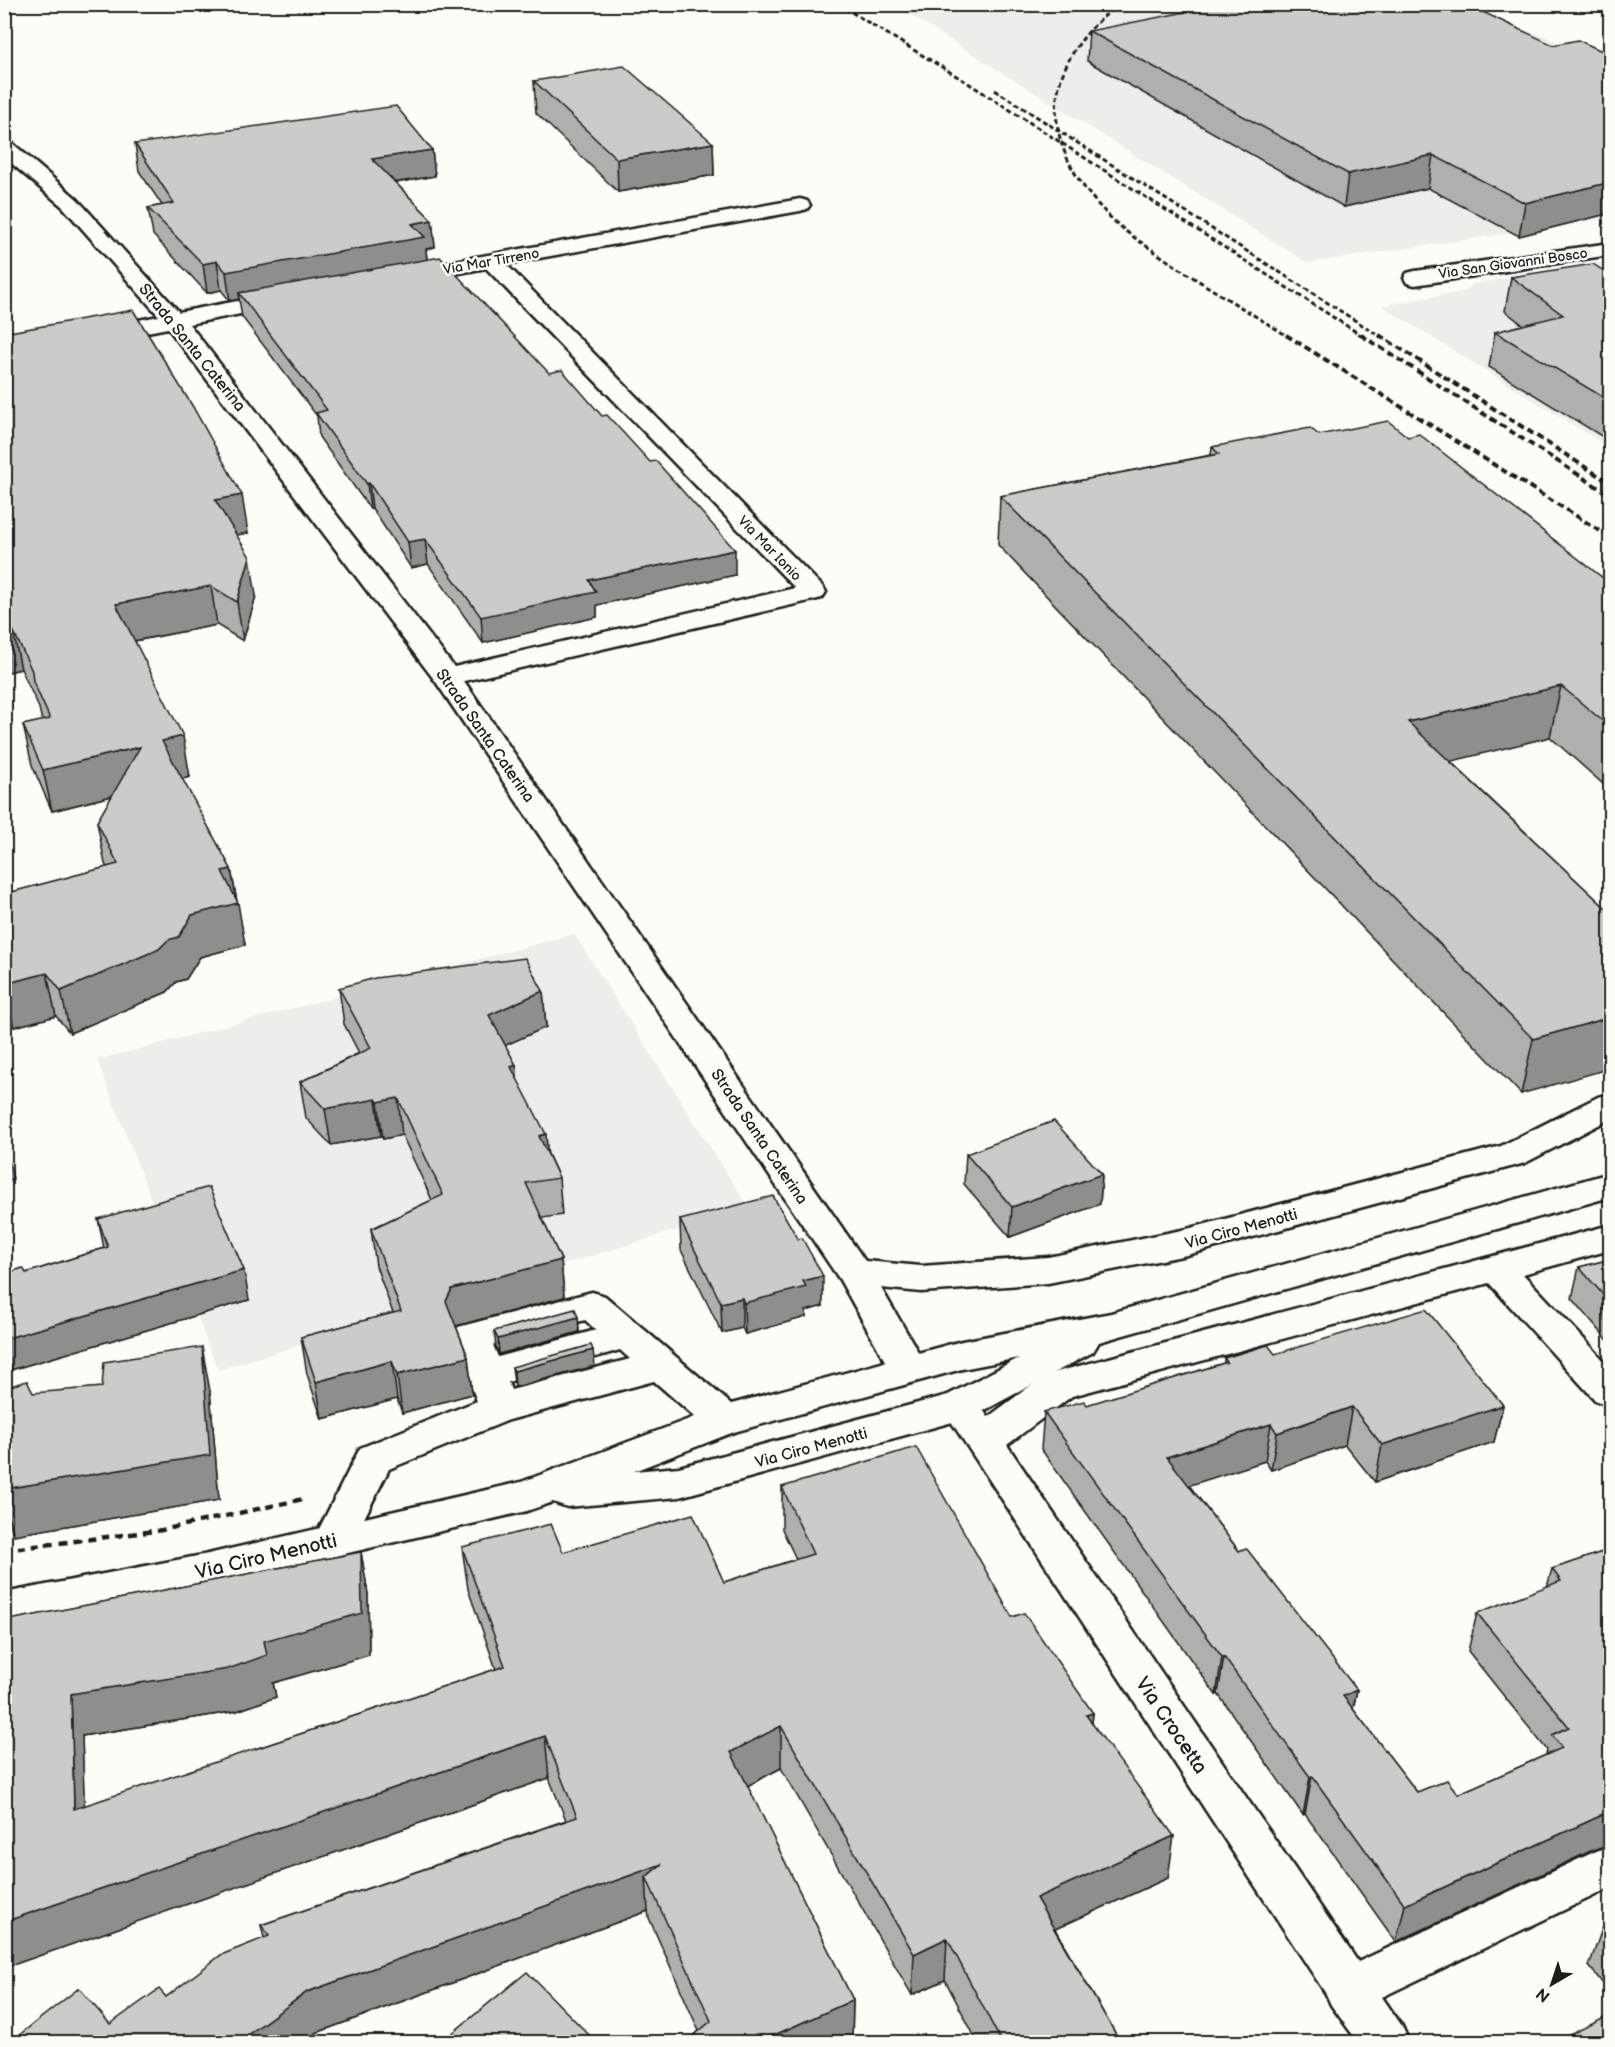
<svg xmlns="http://www.w3.org/2000/svg" width="1615" height="2047" viewBox="0 0 1615 2047" font-family="'Balsamiq Sans',sans-serif">
  <rect width="100%" height="100%" fill="#fdfcf7"/>
  <filter id="ink" filterUnits="userSpaceOnUse"><feTurbulence type="fractalNoise" baseFrequency=".0167" numOctaves="2"/><feDisplacementMap in="SourceGraphic" scale="12" xChannelSelector="R" yChannelSelector="G"/><feConvolveMatrix kernelMatrix="1 2 1 2 8 2 1 2 1" color-interpolation-filters="sRGB"/></filter>
  <g filter="url(#ink)">
    <!-- built -->
    <g fill="#eeede9">
      <path d="M 894,5 L 1426,5 L 1542,35 L 1610,69 L 1610,218 L 1308,263 Z"/>
      <path d="M 1610,261 L 1610,448 L 1382,306 L 1466,291 L 1473,284 Z"/>
      <path d="M 574,934 L 749,1208 L 218,1370 L 97,1060 Z"/>
    </g>
    <g fill="none" stroke-linecap="round" stroke-linejoin="round">
      <!-- minor casing -->
      <g stroke="#1c1c1c" stroke-width="5">
        <g id="minor">
          <path d="M 4,140 L 11,142 L 77,199 L 179,312 L 285,292 L 293,294 L 296,299 L 293,304 L 189,324 L 454,667 L 795,588 L 486,268 L 406,283 L 398,281 L 395,276 L 398,271 L 800,199 L 807,201 L 810,205 L 807,209 L 800,211 L 506,264 L 822,586 L 826,592 L 822,598 L 464,681 L 865,1261 L 921,1266 L 1048,1257 L 1187,1229 L 1501,1146 L 1598,1097 L 1610,1094 L 1610,1119 L 1525,1163 L 1187,1255 L 1048,1283 L 921,1292 L 881,1288 L 928,1369 L 923,1379 L 909,1383 L 895,1379 L 840,1280 L 436,682 L 168,328 L 100,341 L 92,339 L 89,334 L 92,329 L 159,316 L 63,207 L 4,157 Z"/>
          <path d="M 1610,243 L 1610,255 L 1415,285 L 1407,283 L 1404,278 L 1407,273 L 1415,271 Z"/>
          <path d="M 1610,1225 L 1610,1250 L 1523,1274 L 1610,1367 L 1610,1405 L 1596,1401 L 1489,1283 L 1072,1396 L 1007,1445 L 1358,1962 L 1594,1852 L 1610,1846 L 1610,1888 L 1382,1997 L 1402,2026 L 1409,2042 L 1358,2042 L 1331,2005 L 1326,1994 L 941,1406 L 946,1396 C 972,1388 975,1398 988,1417 L 1045,1375 Z"/>
          <path d="M 592,1292 L 605,1296 L 738,1410 L 743,1420 L 738,1430 L 724,1434 L 710,1430 L 654,1381 L 509,1420 L 389,1469 L 347,1552 L 333,1557 L 319,1552 L 313,1541 L 360,1448 L 477,1401 L 452,1337 L 458,1327 ZM 585,1320 L 596,1330 L 498,1357 L 493,1345 ZM 620,1350 L 630,1359 L 511,1390 L 508,1382 Z"/>
        </g>
      </g>
      <!-- major casing -->
      <g stroke="#1c1c1c" stroke-width="5">
        <path id="major" d="M 1610,1173 L 1610,1197 L 1099,1342 L 1093,1352 L 974,1416 L 960,1420 L 679,1497 L 567,1507 L 553,1502 L 527,1511 L 208,1586 L 4,1627 L 4,1593 L 208,1554 L 521,1482 L 724,1406 L 962,1341 L 1111,1313 ZM 1019,1358 L 948,1395 L 679,1467 L 634,1471 L 734,1432 L 962,1369 Z"/>
      </g>
      <!-- path -->
      <path stroke="#1c1c1c" stroke-width="4.5" stroke-dasharray="8 6" stroke-linecap="butt" d="M 4,1550 L 162,1530 L 303,1499"/>
      <!-- minor -->
      <use href="#minor" fill="#fdfcf7" fill-rule="evenodd"/>
      <!-- major -->
      <use href="#major" fill="#fdfcf7" fill-rule="evenodd"/>
      <!-- rail-far1 -->
      <g stroke="#1c1c1c" stroke-width="3" stroke-dasharray="5 3" stroke-linecap="butt">
        <path d="M 838,4 L 968,83 L 1364,337"/>
        <path d="M 1119,4 C 1038,65 1037,143 1107,214 C 1123,231 1142,243 1161,256 C 1203,285 1246,310 1289,337"/>
        <path d="M 995,90 L 1381,337"/>
      </g>
      <!-- rail -->
      <g stroke="#1c1c1c" stroke-width="4" stroke-dasharray="7 4" stroke-linecap="butt">
        <path d="M 1286,335 L 1610,537"/>
        <path d="M 1361,335 L 1610,495"/>
        <path d="M 1379,335 L 1610,483"/>
      </g>
    </g>
    <!-- wall -->
    <g fill="#afafac" stroke="#1c1c1c" stroke-width="1.5">
      <path d="M 1089,31 L 1553,45 L 1611,55 L 1611,213 L 1519,236 L 1428,188 L 1344,207 L 1087,61 Z"/>
      <path d="M 534,81 L 713,143 L 714,175 L 618,192 L 536,113 Z"/>
      <path d="M 135,144 L 432,150 L 435,176 L 396,183 L 432,220 L 435,247 L 426,249 L 427,259 L 735,575 L 597,605 L 597,617 L 483,643 L 428,564 L 411,568 L 372,508 L 370,509 L 319,437 L 317,416 L 242,317 L 239,299 L 230,301 L 221,290 L 207,293 L 153,235 L 148,208 L 162,205 L 139,171 Z"/>
      <path d="M 1611,276 L 1611,442 L 1489,367 L 1495,332 L 1523,325 L 1505,311 L 1511,277 Z"/>
      <path d="M 4,333 L 248,533 L 236,535 L 256,596 L 243,641 L 217,625 L 135,641 L 190,777 L 182,779 L 231,869 L 245,945 L 200,957 L 186,979 L 176,982 L 167,992 L 70,1033 L 56,1016 L 14,1027 L 12,1020 L 4,1022 L 4,894 L 107,867 L 105,864 L 97,822 L 112,796 L 52,811 L 32,765 L 23,725 L 42,721 L 39,708 L 21,669 L 4,673 Z"/>
      <path d="M 1319,435 L 1408,437 L 1603,578 L 1611,576 L 1611,791 L 1550,737 L 1450,761 L 1611,913 L 1521,1094 L 998,545 L 1000,496 L 1211,455 L 1212,447 Z"/>
      <path d="M 339,988 L 543,991 L 546,1027 L 505,1045 L 516,1065 L 517,1079 L 548,1154 L 559,1178 L 562,1215 L 542,1218 L 561,1260 L 564,1297 L 456,1326 L 468,1357 L 472,1394 L 402,1413 L 397,1399 L 322,1419 L 307,1374 L 301,1337 L 393,1313 L 376,1266 L 371,1229 L 432,1200 L 402,1135 L 383,1139 L 381,1136 L 331,1145 L 306,1118 L 300,1082 L 359,1053 L 344,1024 Z"/>
      <path d="M 966,1154 L 1102,1174 L 1100,1204 L 1010,1237 L 964,1184 Z"/>
      <path d="M 98,1219 L 249,1300 L 4,1372 L 4,1274 L 26,1273 L 104,1248 Z"/>
      <path d="M 680,1220 L 823,1306 L 806,1311 L 806,1317 L 745,1334 L 742,1328 L 722,1333 L 681,1250 Z"/>
      <path d="M 1611,1259 L 1611,1344 L 1572,1298 L 1579,1267 Z"/>
      <path d="M 578,1317 L 579,1332 L 499,1354 L 496,1347 L 494,1331 Z"/>
      <path d="M 1275,1354 L 1503,1405 L 1494,1442 L 1375,1482 L 1345,1445 L 1271,1470 L 1265,1461 L 1189,1485 L 1239,1551 L 1357,1690 L 1353,1709 L 1417,1792 L 1458,1794 L 1546,1755 L 1547,1750 L 1468,1651 L 1477,1613 L 1547,1587 L 1552,1569 L 1611,1549 L 1611,1846 L 1609,1844 L 1593,1850 L 1396,1942 L 1305,1814 L 1303,1815 L 1218,1694 L 1216,1695 L 1041,1449 L 1044,1412 L 1087,1405 L 1224,1363 L 1224,1358 Z"/>
      <path d="M 595,1366 L 515,1387 L 514,1383 L 512,1367 Z"/>
      <path d="M 4,1388 L 33,1393 L 210,1391 L 219,1500 L 14,1535 L 4,1508 Z"/>
      <path d="M 782,1487 L 1012,1617 L 1093,1713 L 1092,1723 L 1168,1878 L 1055,1929 L 1121,2043 L 978,2043 L 945,1980 L 912,1995 L 781,1768 L 747,1786 L 853,2000 L 852,2041 L 850,2043 L 685,2043 L 699,2031 L 649,1918 L 648,1911 L 316,2033 L 303,2043 L 9,2043 L 110,2024 L 166,1997 L 264,1938 L 261,1925 L 566,1820 L 549,1778 L 4,1968 L 4,1621 L 361,1552 L 368,1594 L 369,1655 L 273,1683 L 276,1697 L 237,1711 L 82,1736 L 84,1806 L 496,1669 L 468,1589 L 462,1547 L 563,1552 L 724,1582 L 796,1559 L 782,1529 Z"/>
      <path d="M 1611,1925 L 1611,1994 L 1589,1966 L 1602,1929 Z"/>
      <path d="M 1569,2035 L 1611,2043 L 1566,2043 Z"/>
    </g>
    <!-- shaded-wall -->
    <g fill="#8f8e8c" stroke="#1c1c1c" stroke-width="1.5">
      <path d="M 713,143 L 714,175 L 618,192 L 617,159 Z"/>
      <path d="M 432,150 L 435,176 L 375,186 L 372,159 Z"/>
      <path d="M 1433,155 L 1428,188 L 1344,207 L 1348,174 Z"/>
      <path d="M 1611,182 L 1611,213 L 1519,236 L 1525,203 Z"/>
      <path d="M 432,220 L 435,247 L 426,249 L 427,265 L 239,293 L 239,299 L 230,301 L 226,272 L 412,224 Z"/>
      <path d="M 217,261 L 221,290 L 207,293 L 203,264 Z"/>
      <path d="M 369,483 L 372,508 L 370,509 L 367,484 Z"/>
      <path d="M 242,495 L 248,533 L 221,538 L 215,500 Z"/>
      <path d="M 425,539 L 428,564 L 411,568 L 408,542 Z"/>
      <path d="M 735,550 L 735,575 L 597,605 L 597,617 L 483,643 L 481,617 L 589,580 Z"/>
      <path d="M 250,557 L 256,596 L 243,641 L 237,602 Z"/>
      <path d="M 211,586 L 217,625 L 123,643 L 116,604 Z"/>
      <path d="M 13,630 L 21,669 L 4,673 L 4,632 Z"/>
      <path d="M 1561,686 L 1550,737 L 1399,774 L 1408,722 Z"/>
      <path d="M 183,736 L 190,777 L 169,782 L 162,741 Z"/>
      <path d="M 140,747 L 147,787 L 52,811 L 43,770 Z"/>
      <path d="M 231,869 L 237,903 L 238,903 L 245,945 L 200,957 L 186,979 L 176,982 L 167,992 L 70,1033 L 61,991 L 168,940 L 192,915 L 222,871 Z"/>
      <path d="M 47,973 L 56,1016 L 14,1027 L 4,984 Z"/>
      <path d="M 4,990 L 12,1020 L 4,1022 Z"/>
      <path d="M 543,991 L 546,1027 L 493,1051 L 489,1015 Z"/>
      <path d="M 1611,1017 L 1611,1068 L 1521,1094 L 1533,1039 Z"/>
      <path d="M 516,1065 L 519,1101 L 511,1067 Z"/>
      <path d="M 398,1098 L 402,1135 L 383,1139 L 378,1102 Z"/>
      <path d="M 376,1099 L 381,1136 L 331,1145 L 325,1109 Z"/>
      <path d="M 546,1134 L 549,1170 L 539,1136 Z"/>
      <path d="M 4,1149 L 6,1149 L 13,1179 L 4,1182 Z"/>
      <path d="M 1102,1174 L 1100,1204 L 1010,1237 L 1012,1207 Z"/>
      <path d="M 561,1260 L 564,1297 L 456,1326 L 450,1338 L 446,1301 L 452,1289 Z"/>
      <path d="M 244,1270 L 249,1300 L 4,1372 L 4,1339 Z"/>
      <path d="M 823,1276 L 823,1306 L 806,1311 L 806,1317 L 745,1334 L 744,1303 L 803,1281 Z"/>
      <path d="M 742,1298 L 742,1328 L 722,1333 L 721,1303 Z"/>
      <path d="M 578,1317 L 579,1332 L 499,1354 L 498,1339 Z"/>
      <path d="M 202,1347 L 210,1391 L 219,1500 L 14,1535 L 4,1502 L 4,1489 Z"/>
      <path d="M 593,1350 L 595,1366 L 515,1387 L 514,1371 Z"/>
      <path d="M 468,1357 L 472,1394 L 402,1413 L 397,1375 Z"/>
      <path d="M 392,1361 L 397,1399 L 322,1419 L 316,1382 Z"/>
      <path d="M 1503,1405 L 1494,1442 L 1375,1482 L 1382,1445 Z"/>
      <path d="M 1352,1407 L 1345,1445 L 1271,1470 L 1277,1433 Z"/>
      <path d="M 1271,1424 L 1265,1461 L 1163,1494 L 1167,1457 Z"/>
      <path d="M 361,1552 L 368,1594 L 369,1655 L 273,1683 L 276,1697 L 237,1711 L 82,1736 L 86,1851 L 74,1809 L 71,1694 L 264,1641 Z"/>
      <path d="M 1222,1657 L 1224,1657 L 1218,1694 L 1216,1695 Z"/>
      <path d="M 1357,1690 L 1349,1727 L 1343,1696 Z"/>
      <path d="M 1093,1713 L 1089,1755 L 1086,1715 Z"/>
      <path d="M 781,1726 L 781,1768 L 732,1794 L 731,1752 Z"/>
      <path d="M 545,1736 L 549,1778 L 4,1968 L 4,1922 Z"/>
      <path d="M 1312,1776 L 1305,1814 L 1303,1815 L 1310,1777 Z"/>
      <path d="M 1611,1811 L 1611,1840 L 1609,1844 L 1593,1850 L 1396,1942 L 1405,1905 Z"/>
      <path d="M 1174,1836 L 1168,1878 L 1033,1939 L 1036,1898 Z"/>
      <path d="M 662,1864 L 646,1877 L 648,1911 L 316,2033 L 303,2043 L 236,2043 L 307,1992 Z"/>
      <path d="M 947,1938 L 945,1980 L 912,1995 L 914,1954 Z"/>
      <path d="M 853,2000 L 852,2041 L 850,2043 L 763,2043 L 770,2037 Z"/>
    </g>
    <!-- building -->
    <g fill="#cccbc8" stroke="#1c1c1c" stroke-width="1.5">
      <path d="M 1226,4 L 1466,4 L 1553,45 L 1578,40 L 1611,55 L 1611,182 L 1525,203 L 1433,155 L 1348,174 L 1089,31 Z"/>
      <path d="M 624,66 L 713,143 L 617,159 L 534,81 Z"/>
      <path d="M 396,106 L 432,150 L 372,159 L 432,220 L 412,224 L 425,237 L 226,272 L 217,261 L 203,264 L 148,208 L 174,203 L 135,144 Z"/>
      <path d="M 440,257 L 549,373 L 562,370 L 602,416 L 607,415 L 650,462 L 656,461 L 735,550 L 589,580 L 596,592 L 481,617 L 425,539 L 408,542 L 369,483 L 367,484 L 316,413 L 327,410 L 239,293 Z"/>
      <path d="M 1593,264 L 1611,276 L 1611,402 L 1495,332 L 1563,315 L 1511,277 Z"/>
      <path d="M 133,310 L 193,407 L 242,495 L 215,500 L 250,557 L 237,602 L 211,586 L 116,604 L 183,736 L 162,741 L 231,869 L 222,871 L 238,903 L 192,915 L 179,937 L 168,940 L 159,949 L 61,991 L 47,973 L 4,984 L 4,894 L 118,864 L 97,822 L 140,747 L 43,770 L 23,725 L 50,719 L 33,681 L 32,671 L 13,630 L 4,632 L 4,333 Z"/>
      <path d="M 1388,421 L 1408,437 L 1419,434 L 1603,578 L 1611,576 L 1611,728 L 1561,686 L 1408,722 L 1611,913 L 1611,1017 L 1533,1039 L 1000,496 L 1219,454 L 1212,447 L 1310,428 L 1319,435 Z"/>
      <path d="M 525,958 L 543,991 L 489,1015 L 516,1065 L 511,1067 L 546,1134 L 539,1136 L 559,1178 L 526,1183 L 561,1260 L 452,1289 L 446,1301 L 468,1357 L 397,1375 L 392,1361 L 316,1382 L 301,1337 L 401,1311 L 371,1229 L 443,1195 L 398,1098 L 378,1102 L 376,1099 L 325,1109 L 300,1082 L 371,1048 L 339,988 L 375,978 Z"/>
      <path d="M 1054,1121 L 1102,1174 L 1012,1207 L 966,1154 Z"/>
      <path d="M 209,1187 L 244,1270 L 4,1339 L 4,1274 L 23,1268 L 26,1273 L 108,1247 L 98,1219 Z"/>
      <path d="M 773,1196 L 798,1239 L 802,1238 L 823,1276 L 803,1281 L 806,1287 L 744,1303 L 742,1298 L 721,1303 L 680,1220 Z"/>
      <path d="M 1611,1259 L 1611,1304 L 1579,1267 Z"/>
      <path d="M 575,1309 L 578,1317 L 498,1339 L 494,1331 Z"/>
      <path d="M 1426,1309 L 1503,1405 L 1382,1445 L 1352,1407 L 1277,1433 L 1271,1424 L 1167,1457 L 1239,1551 L 1246,1548 L 1357,1690 L 1343,1696 L 1417,1792 L 1447,1780 L 1458,1794 L 1562,1748 L 1552,1735 L 1569,1727 L 1477,1613 L 1561,1581 L 1552,1569 L 1611,1549 L 1611,1811 L 1405,1905 L 1312,1776 L 1310,1777 L 1224,1657 L 1222,1657 L 1044,1412 L 1084,1401 L 1087,1405 L 1227,1362 L 1224,1358 L 1268,1345 L 1275,1354 Z"/>
      <path d="M 591,1345 L 593,1350 L 514,1371 L 512,1367 Z"/>
      <path d="M 202,1347 L 210,1455 L 4,1489 L 4,1388 L 27,1381 L 33,1393 L 102,1387 L 104,1362 Z"/>
      <path d="M 916,1447 L 1012,1617 L 1024,1613 L 1093,1713 L 1086,1715 L 1174,1836 L 1036,1898 L 1121,2043 L 1002,2043 L 947,1938 L 914,1954 L 781,1726 L 731,1752 L 853,2000 L 770,2037 L 763,2043 L 685,2043 L 711,2021 L 646,1877 L 662,1864 L 307,1992 L 236,2043 L 9,2043 L 79,1988 L 110,2024 L 159,1989 L 166,1997 L 221,1955 L 269,1936 L 261,1925 L 577,1817 L 545,1736 L 4,1922 L 4,1621 L 361,1552 L 362,1613 L 264,1641 L 267,1655 L 228,1669 L 71,1694 L 74,1809 L 505,1666 L 462,1547 L 551,1524 L 563,1552 L 693,1514 L 724,1582 L 813,1554 L 782,1487 Z"/>
      <path d="M 1611,1925 L 1611,1941 L 1602,1929 Z"/>
      <path d="M 527,1972 L 597,2043 L 440,2043 Z"/>
      <path d="M 1611,2015 L 1611,2043 L 1574,2043 L 1569,2035 Z"/>
      <path d="M 639,2038 L 643,2043 L 633,2043 Z"/>
    </g>
  </g>
  <g text-anchor="middle" stroke-width="5" stroke-linejoin="round" paint-order="stroke">
    <!-- far-street labels -->
    <g font-size="14" fill="#1c1c1c" stroke="#fdfcf7">
      <text transform="translate(491 261) rotate(-10)" y="5">Via Mar Tirreno</text>
      <text transform="translate(1513 263) rotate(-8)" y="5">Via San Giovanni Bosco</text>
      <text transform="translate(770 548) rotate(46)" y="5">Via Mar Ionio</text>
    </g>
    <!-- street labels -->
    <g font-size="16" fill="#1c1c1c" stroke="#fdfcf7">
      <text transform="translate(193 347) rotate(51)" y="6">Strada Santa Caterina</text>
      <text transform="translate(486 735) rotate(55)" y="6">Strada Santa Caterina</text>
      <text transform="translate(760 1136) rotate(56)" y="6">Strada Santa Caterina</text>
      <text transform="translate(1241 1228) rotate(-15)" y="6">Via Ciro Menotti</text>
      <text transform="translate(811 1447) rotate(-15)" y="6">Via Ciro Menotti</text>
    </g>
    <!-- near-street labels -->
    <g font-size="20" fill="#1c1c1c" stroke="#fdfcf7">
      <text transform="translate(266 1556) rotate(-13)" y="7">Via Ciro Menotti</text>
      <text transform="translate(1172 1725) rotate(56)" y="7">Via Crocetta</text>
    </g>
  </g>
  <!-- margin -->
  <rect width="1615" height="2047" fill="none" stroke="#fdfcf7" stroke-width="24"/>
  <rect x="12" y="12" width="1591" height="2023" fill="none" stroke="#1c1c1c" stroke-width="2" filter="url(#ink)"/>
  <!-- north arrow -->
  <g transform="translate(1552 1984) rotate(219)" stroke="#fdfcf7" stroke-width="4.5" paint-order="stroke">
  <path d="M0-4.5L10 22L0 15L-10 22Z" fill="#1c1c1c"/>
  <text y="-9" font-size="16" font-weight="bold" text-anchor="middle" fill="#1c1c1c">N</text>
  </g>
</svg>
